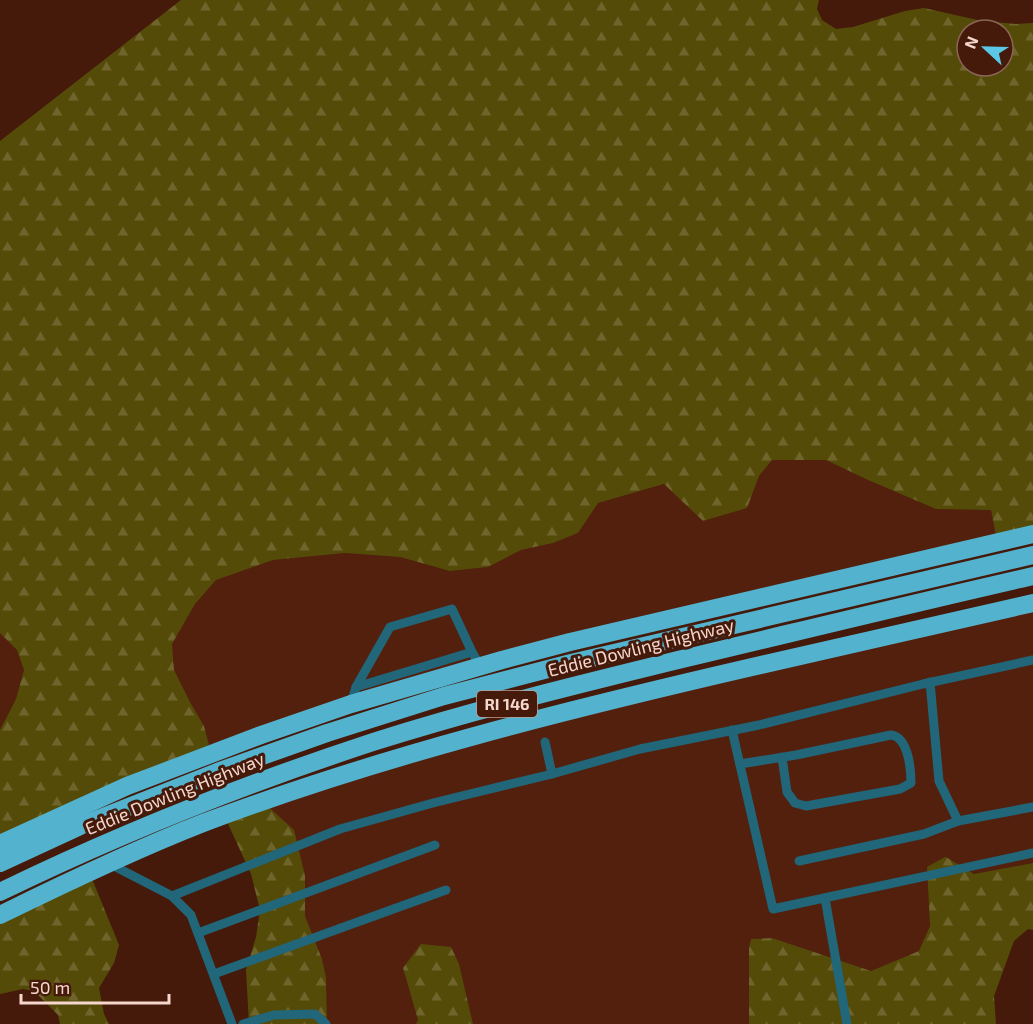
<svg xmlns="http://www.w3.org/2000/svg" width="1033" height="1024" viewBox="0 0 1033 1024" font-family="'Exo 2',sans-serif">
  <defs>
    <pattern id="forest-firs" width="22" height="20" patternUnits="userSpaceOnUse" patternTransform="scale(1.5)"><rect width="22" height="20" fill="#554b09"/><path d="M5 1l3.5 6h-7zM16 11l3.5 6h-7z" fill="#6e642c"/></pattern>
  </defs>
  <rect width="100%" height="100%" fill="#451a0a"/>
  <!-- built -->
  <g fill="#53200e">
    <path d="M 771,460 L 826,460 L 868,480 L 936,509 L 991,510 L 996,536 L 209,745 L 204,726 L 190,702 L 174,670 L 172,644 L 195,604 L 216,580 L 273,560 L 345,553 L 400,557 L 450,571 L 488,567 L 521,550 L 553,543 L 578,533 L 598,503 L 665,484 L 703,521 L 747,508 L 759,476 Z"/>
    <path d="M 1033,606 L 1033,863 L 974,874 L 946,857 L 927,867 L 930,926 L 919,952 L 871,971 L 772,938 L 751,939 L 749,948 L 749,1024 L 473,1024 L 459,964 L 403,968 L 418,1020 L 416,1024 L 331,1024 L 327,1020 L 326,977 L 322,959 L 305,916 L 305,876 L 262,802 L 369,767 Z"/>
    <path d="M 0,633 L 17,650 L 24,670 L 16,699 L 0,730 Z"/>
  </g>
  <!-- forest -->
  <g fill="url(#forest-firs)" fill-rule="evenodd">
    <path d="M 181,0 L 819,0 L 817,9 L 822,20 L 836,29 L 853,27 L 905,11 L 924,8 L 982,21 L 1016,24 L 1033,23 L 1033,527 L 996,536 L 991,510 L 936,509 L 868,480 L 826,460 L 772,460 L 759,476 L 747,508 L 703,521 L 664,484 L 598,503 L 578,533 L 553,543 L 521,550 L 488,567 L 450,571 L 400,557 L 345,553 L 273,560 L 216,580 L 195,604 L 172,644 L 174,670 L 190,702 L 204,726 L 209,745 L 0,840 L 0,730 L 16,699 L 24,670 L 17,650 L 0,633 L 0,141 ZM 967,30 L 1003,30 L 1003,66 L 967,66 Z"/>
    <path d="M 263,802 L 294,830 L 305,876 L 305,916 L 322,959 L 326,977 L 327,1020 L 331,1024 L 249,1024 L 246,970 L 256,937 L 260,910 L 251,874 L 224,815 Z"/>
    <path d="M 945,857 L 946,857 L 974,874 L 1033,863 L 1033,930 L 1028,929 L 1014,941 L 994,996 L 996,1024 L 749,1024 L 749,948 L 751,939 L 772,938 L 871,971 L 919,951 L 930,926 L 927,867 Z"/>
    <path d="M 88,869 L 119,945 L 114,963 L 99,988 L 104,1014 L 109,1024 L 60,1024 L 58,1015 L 34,991 L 23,989 L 0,994 L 0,906 Z"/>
    <path d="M 421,944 L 451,947 L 459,964 L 473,1024 L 416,1024 L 418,1020 L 403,968 Z"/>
  </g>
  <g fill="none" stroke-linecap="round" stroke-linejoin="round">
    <!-- service -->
    <g stroke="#216679" stroke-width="9">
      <path d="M 930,682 L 939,781 L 958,821 L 1033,807"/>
      <path d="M 356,687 L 472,652"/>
      <path d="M 351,704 L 356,687 L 390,627 L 452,609 L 472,652 L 480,666"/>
      <path d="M 732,730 L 773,909 L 1033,853"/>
      <path d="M 545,742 L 552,774"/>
      <path d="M 740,764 L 796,755 L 891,735 C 908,737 911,768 911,783 L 900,789 L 806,806 L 795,803 L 787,792 L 782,757"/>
      <path d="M 799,861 L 924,834 L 958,821"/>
      <path d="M 110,864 L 172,896 L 340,829 L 433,803 L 552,774 L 640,749 L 759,725 L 923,684 L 1033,660"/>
      <path d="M 172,896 L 191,915 L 232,1024"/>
      <path d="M 825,898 L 847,1024"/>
      <path d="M 198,933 L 435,845"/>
      <path d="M 214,974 L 446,890"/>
      <path d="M 243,1024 L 274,1015 L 315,1014 L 326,1024"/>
    </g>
    <!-- motorway -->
    <g stroke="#53b3cf" stroke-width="18">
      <path d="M 0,844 L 127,786 L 261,735 L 351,704 L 502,660 L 570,642 L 1033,534"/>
      <path d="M 0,863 L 80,826 L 217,772 L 327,733 L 444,696 L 571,663 L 1033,555"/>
      <path d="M 0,892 C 121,833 245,784 373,742 C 474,710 576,685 678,660 C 796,632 914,603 1033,576"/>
      <path d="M 0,915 C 67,882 134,850 203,823 C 381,756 566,710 752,667 C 846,646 939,624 1033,603"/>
    </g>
  </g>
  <g text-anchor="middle" stroke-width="6" stroke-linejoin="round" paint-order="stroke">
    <!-- shield labels -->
    <rect fill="#451a0a" stroke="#c09e92" stroke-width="1.5" x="477" y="691" width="60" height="26" rx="4.5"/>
    <g font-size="16" font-weight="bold" fill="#f5d7cd">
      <text x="507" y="710">RI 146</text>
    </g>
    <!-- street labels -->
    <g font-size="18" fill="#f5d7cd" stroke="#451a0a">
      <text transform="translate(641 648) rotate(-14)" y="6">Eddie Dowling Highway</text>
      <text transform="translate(175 794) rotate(-22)" y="6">Eddie Dowling Highway</text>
    </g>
  </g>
  <!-- north arrow -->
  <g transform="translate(985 48) rotate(292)"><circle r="28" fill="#451a0a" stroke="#8b6658" stroke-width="1.5"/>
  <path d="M0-4.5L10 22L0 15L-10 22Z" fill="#5bc8e7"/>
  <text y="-9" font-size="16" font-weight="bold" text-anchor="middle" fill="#f5d7cd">N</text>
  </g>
  <!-- scale -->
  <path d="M21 994v9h148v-9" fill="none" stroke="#f5d7cd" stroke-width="3"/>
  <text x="30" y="994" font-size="18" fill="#f5d7cd" stroke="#451a0a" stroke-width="4.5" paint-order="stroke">50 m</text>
</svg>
